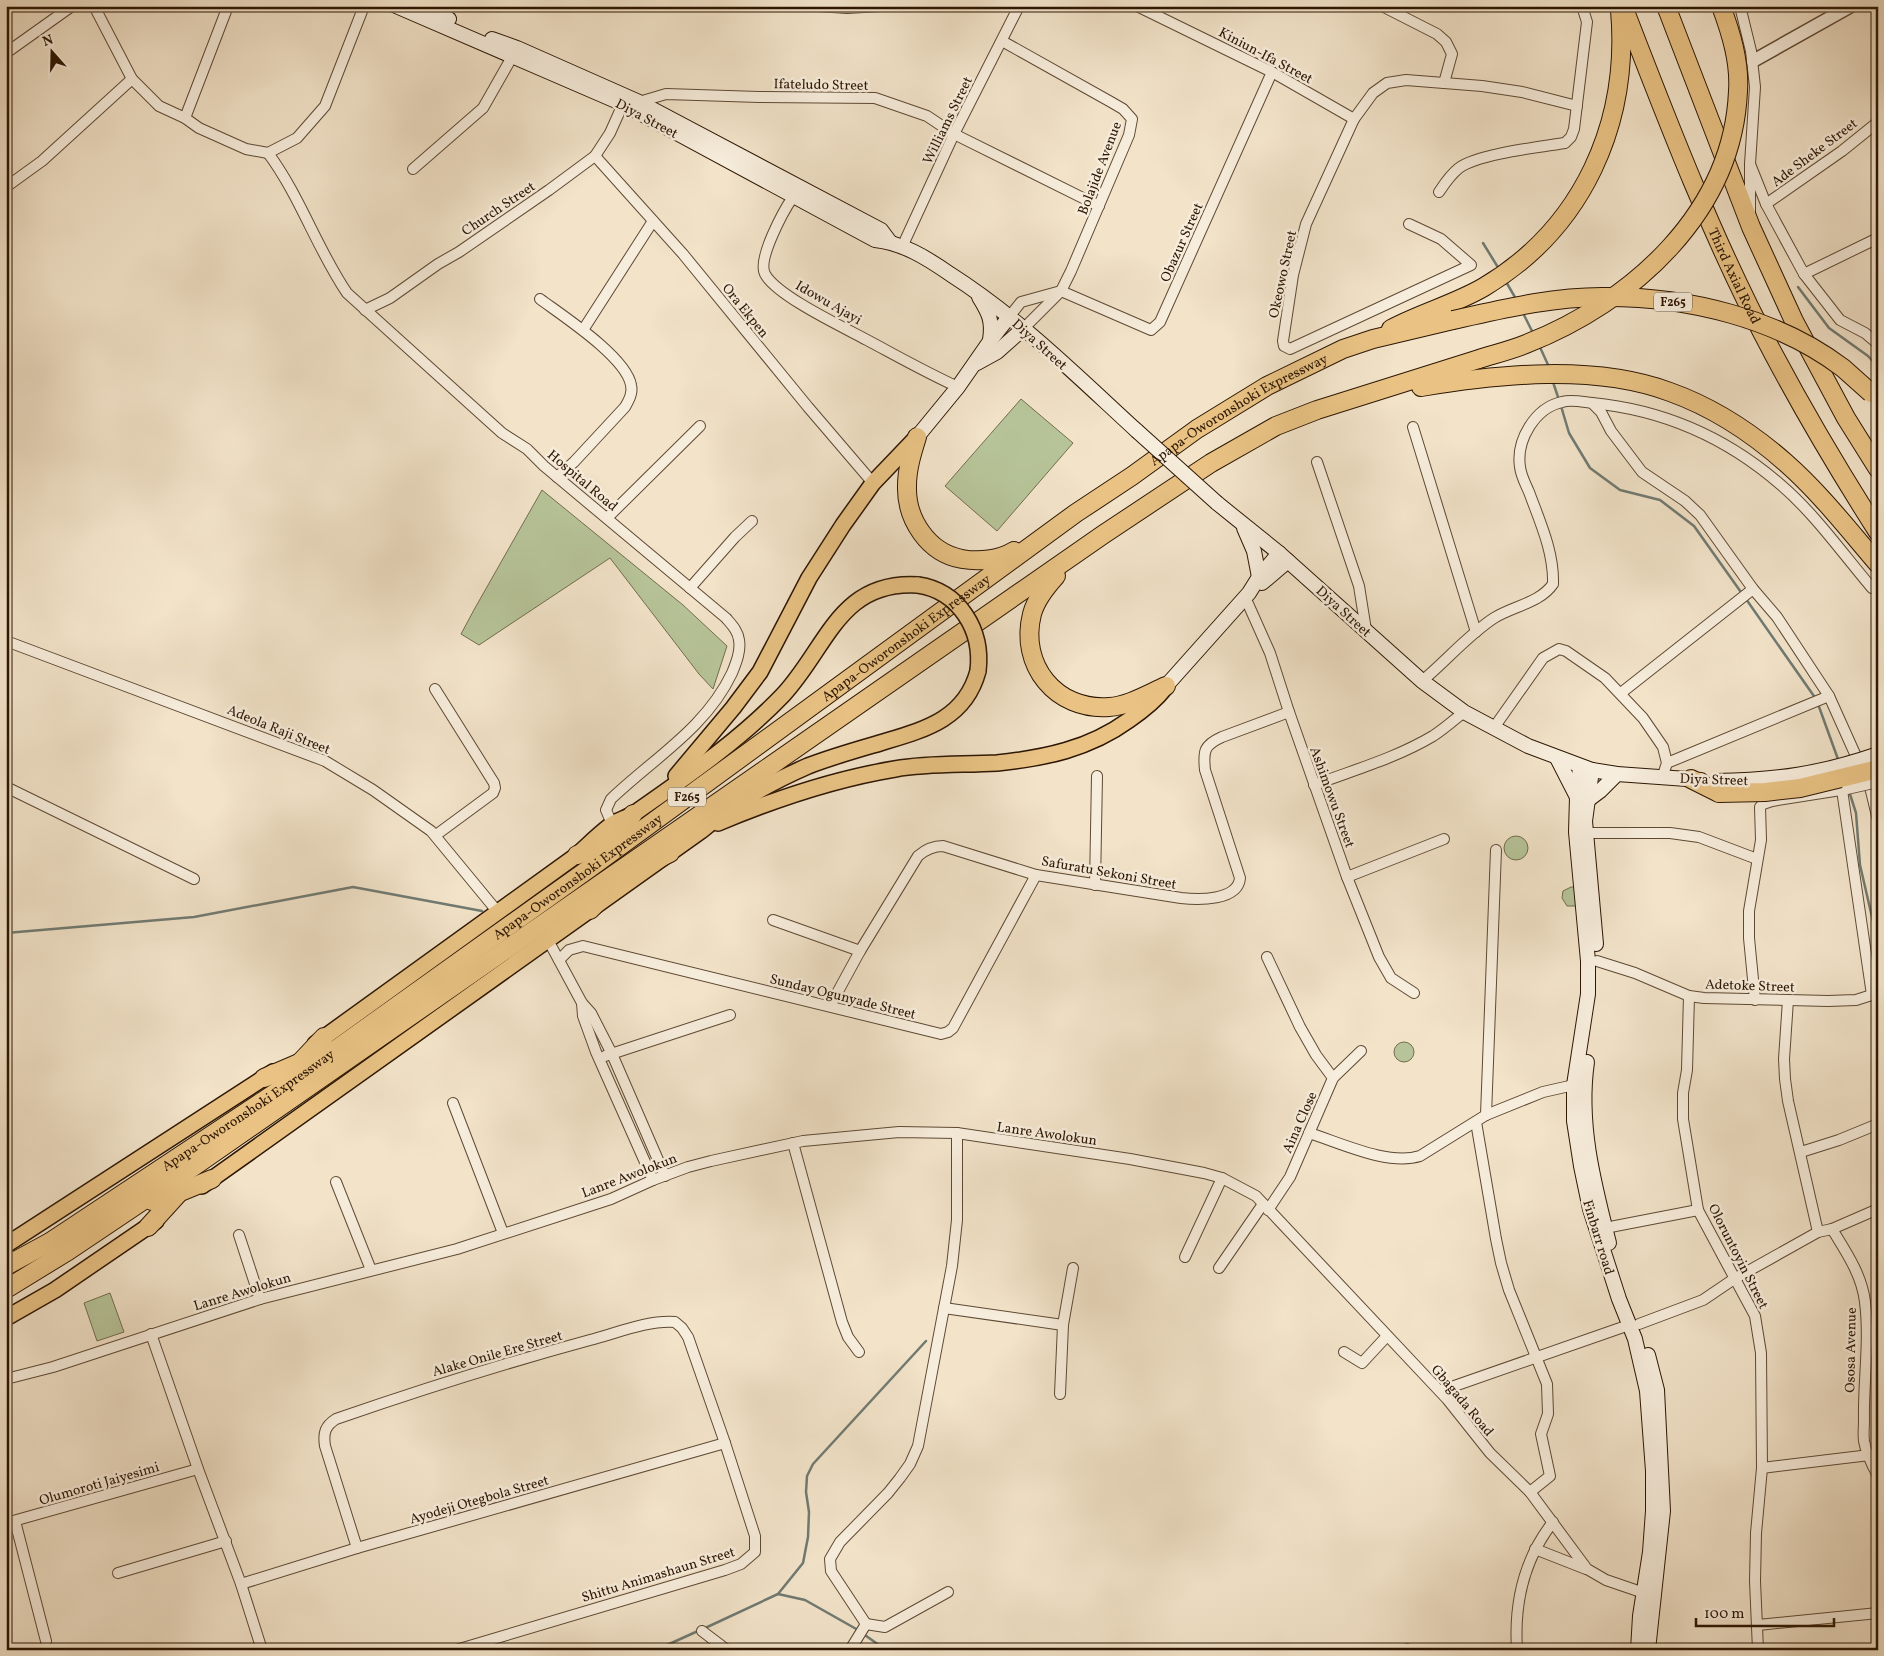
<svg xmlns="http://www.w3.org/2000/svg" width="1884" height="1656" viewBox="0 0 1884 1656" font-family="Vollkorn,serif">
  <rect width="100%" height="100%" fill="#f2e3c9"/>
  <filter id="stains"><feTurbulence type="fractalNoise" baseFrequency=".004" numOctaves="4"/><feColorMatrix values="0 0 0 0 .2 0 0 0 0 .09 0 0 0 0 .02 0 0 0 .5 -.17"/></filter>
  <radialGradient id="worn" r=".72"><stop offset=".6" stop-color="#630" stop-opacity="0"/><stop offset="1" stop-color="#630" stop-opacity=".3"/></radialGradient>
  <!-- green -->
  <g fill="#b7c499" stroke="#726d4e">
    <path d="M 1021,399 L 1073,443 L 997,531 L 945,486 Z"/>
    <path d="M 542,490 L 683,605 L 727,646 L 713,689 L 699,674 L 610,558 L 479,645 L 461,634 L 475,608 Z"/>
    <circle cx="1516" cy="848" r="12"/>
    <path d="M 1571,887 L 1575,887 L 1577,906 L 1567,906 L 1562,898 L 1563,891 Z"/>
    <circle cx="1404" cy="1052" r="10"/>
    <path d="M 110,1293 L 124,1332 L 97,1341 L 84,1303 Z"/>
  </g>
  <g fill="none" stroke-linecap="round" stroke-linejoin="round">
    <!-- stream -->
    <g stroke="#707a72" stroke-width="2.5">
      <path d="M 1483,243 L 1499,269"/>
      <path d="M 1505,280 L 1516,299"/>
      <path d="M 1798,287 L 1829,328 L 1868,356 L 1878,367"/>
      <path d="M 1522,311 L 1533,333"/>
      <path d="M 1539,345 L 1549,367"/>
      <path d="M 1553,382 L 1559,400"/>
      <path d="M 1561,406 L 1569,433 L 1590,468 L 1620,490 L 1660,500 L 1694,526 L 1743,595"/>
      <path d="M 1746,599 L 1816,699"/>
      <path d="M 1818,704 L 1839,762"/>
      <path d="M 1849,791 L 1856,813 L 1860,865 L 1878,943"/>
      <path d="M 6,933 L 194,917 L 353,887 L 482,911"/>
      <path d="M 778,1594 L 805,1600 L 858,1630"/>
      <path d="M 703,1629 L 778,1594 L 803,1563 L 808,1537 L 809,1512 L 806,1492 L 807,1476 L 813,1464 L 926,1341"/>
      <path d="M 862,1633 L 886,1650"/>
      <path d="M 656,1650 L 698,1631"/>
    </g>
    <!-- minor casing -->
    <g stroke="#5e4934" stroke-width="12">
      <g id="minor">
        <path d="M 94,6 L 132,79 L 159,106 L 185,118 L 199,128 L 246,149 L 268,153"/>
        <path d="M 818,6 L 847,8 L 881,6"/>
        <path d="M 1137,6 L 1272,72 L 1354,119"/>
        <path d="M 1382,6 L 1437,34 L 1446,42 L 1452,54 L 1444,83"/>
        <path d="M 1740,6 L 1751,51 L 1755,87 L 1750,164 L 1750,214"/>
        <path d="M 1002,41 L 1111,102 L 1123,109 L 1132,119 L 1129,135 L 1071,271 L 1061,291 L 1024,328"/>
        <path d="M 6,53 L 72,6"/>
        <path d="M 639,102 L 666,94 L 759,97 L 875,98 L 927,116 L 954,134 L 1099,206"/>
        <path d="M 185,118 L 228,6"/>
        <path d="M 268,153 C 300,196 317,249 347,293 L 502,433 L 527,449 L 544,466 L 726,618 C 732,625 738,631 739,640 C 741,651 736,663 732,673 C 706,728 654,758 611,799 L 606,810 L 612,824"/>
        <path d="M 268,153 L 297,138 L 325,106 L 364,6"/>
        <path d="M 595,156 L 683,254 L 808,407 L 873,483"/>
        <path d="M 1750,164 L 1766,204 L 1804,274 L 1840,320 L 1865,333 L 1878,344"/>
        <path d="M 413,169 L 483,108 L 512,57"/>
        <path d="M 6,187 L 42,161 L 132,79"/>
        <path d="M 1439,192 C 1445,183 1450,175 1459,168 C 1478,154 1540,147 1565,143 L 1571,137 L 1574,129 L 1587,22 L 1582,6"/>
        <path d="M 793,197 C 784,210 757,259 765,274 C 777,296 843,327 867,340 C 897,356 927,373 958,387"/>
        <path d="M 1766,204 L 1842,151 L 1878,122"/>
        <path d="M 1409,224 L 1441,239 L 1471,265 L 1290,349 L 1284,346 L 1283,341 L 1293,275 L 1306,224 L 1354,119 L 1373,93 L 1387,83 L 1406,80 L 1482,86 L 1522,92 L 1577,106"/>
        <path d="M 902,247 L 954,134 L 1019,6"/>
        <path d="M 1804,274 L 1878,238"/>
        <path d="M 540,299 C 563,316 626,357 631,385 C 633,393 629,400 625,407 L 574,462 L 557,477"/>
        <path d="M 365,310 L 390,298 L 438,264 L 459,252 L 549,190 L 595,156 L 610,133 L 623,104"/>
        <path d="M 1009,317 L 1021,302 L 1061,291 L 1151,330 L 1160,322 L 1272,72"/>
        <path d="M 583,330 L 653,221"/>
        <path d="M 1592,403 C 1665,410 1726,437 1781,485 C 1815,514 1843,554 1872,588"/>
        <path d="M 1413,427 L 1476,632"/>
        <path d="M 1317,462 L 1359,586 L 1366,630"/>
        <path d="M 607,518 L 700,426"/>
        <path d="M 690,588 L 735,537 L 752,521"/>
        <path d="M 1245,597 L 1270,653 L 1289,712 L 1347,877 L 1379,957 L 1391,978 L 1414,993"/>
        <path d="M 6,641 L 325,761 L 373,790 L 431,831 L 497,911"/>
        <path d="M 1422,681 C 1446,661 1468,635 1494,618 C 1513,606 1540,603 1553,584 C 1554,552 1540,522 1529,492 C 1526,485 1521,476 1520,467 C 1516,440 1535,408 1562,402 C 1571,399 1583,402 1592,403 L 1601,412 L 1611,431 L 1642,472 L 1685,501 L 1700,515 L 1753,589 L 1777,617 L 1829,696 L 1860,765"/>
        <path d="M 435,689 L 494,783 L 495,788 L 493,793 L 436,835"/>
        <path d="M 1621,693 L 1753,589"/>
        <path d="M 1493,729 L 1543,658 L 1559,649 L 1566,651 L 1605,678 L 1643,718 L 1663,747 L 1667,763 L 1662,778"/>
        <path d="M 1667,763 L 1829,696"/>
        <path d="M 1866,778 L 1871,791 L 1878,820"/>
        <path d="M 1314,785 C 1354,770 1396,758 1433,736 C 1444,729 1454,720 1464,712"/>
        <path d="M 6,787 L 194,879"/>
        <path d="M 1842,790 L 1872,995"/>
        <path d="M 1586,833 L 1670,833 L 1699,837 L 1757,859"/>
        <path d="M 1347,877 L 1444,839"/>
        <path d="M 1095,885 L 1097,776"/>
        <path d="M 773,920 L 860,951"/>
        <path d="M 548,940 L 582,1003 L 591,1013 L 612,1054 L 665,1176"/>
        <path d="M 1267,957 L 1300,1027 L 1316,1055 L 1333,1078"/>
        <path d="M 559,960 L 569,950 L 583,946 L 941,1034 L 948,1032 L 953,1028 L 1036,875"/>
        <path d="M 1597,961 L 1635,973 L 1689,996 L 1704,998 L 1828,1001 L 1856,1000 L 1878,993"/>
        <path d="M 1689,996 L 1687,1070 L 1683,1093 L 1683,1119 L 1698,1210 L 1755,1316 L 1761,1353 L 1762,1468 L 1756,1533 L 1755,1581 L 1758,1650"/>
        <path d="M 1755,1000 L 1749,938 L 1749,911 L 1761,840 L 1760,807 L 1763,804 L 1772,801 L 1847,789"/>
        <path d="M 1788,1000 L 1784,1059 L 1785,1079 L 1788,1101 L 1818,1232"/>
        <path d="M 582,1003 L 583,1016 L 596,1052 L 653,1180"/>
        <path d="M 830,1006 L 860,951 L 918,856 C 926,849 933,846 943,846 L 1036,875 L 1181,898 C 1198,900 1238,901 1240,878 L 1205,770 C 1203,751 1204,745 1222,737 L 1289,712"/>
        <path d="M 605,1056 L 730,1015"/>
        <path d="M 453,1103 L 503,1233"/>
        <path d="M 1486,1115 L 1496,850"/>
        <path d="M 1476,1122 L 1496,1239 L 1501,1263 L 1509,1290 L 1547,1384 L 1548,1414 L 1541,1434 L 1550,1476 L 1530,1492"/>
        <path d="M 1309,1133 C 1341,1143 1388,1166 1420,1156 L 1486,1115 L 1543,1092 L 1574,1085"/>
        <path d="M 793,1143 L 842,1322 L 848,1337 L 859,1352"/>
        <path d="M 1801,1152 L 1839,1140 L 1878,1124"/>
        <path d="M 336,1182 L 371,1270"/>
        <path d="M 1268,1210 L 1290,1177 L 1333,1078 L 1361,1051"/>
        <path d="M 1605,1228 L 1698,1210"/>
        <path d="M 1832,1229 C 1846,1252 1862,1275 1865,1302 C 1870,1342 1863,1382 1864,1421 C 1864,1428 1863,1434 1864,1441 C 1866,1453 1872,1465 1878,1476"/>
        <path d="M 239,1235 L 260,1299"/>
        <path d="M 1185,1257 L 1222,1178"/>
        <path d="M 1219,1268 L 1263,1204"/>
        <path d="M 944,1308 L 1063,1325"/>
        <path d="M 1639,1324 L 1703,1300 L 1734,1279 L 1818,1232 L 1832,1229 L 1878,1209"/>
        <path d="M 151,1334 L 198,1469 L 241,1584 L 262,1650"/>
        <path d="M 1344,1352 L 1362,1363 L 1387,1336"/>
        <path d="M 6,1379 L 53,1367 L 260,1299 L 457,1249 L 611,1199 L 653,1180 L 688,1167 L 711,1161 L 803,1141 L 899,1132 L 957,1133 L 1130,1159 L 1204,1173 L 1222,1178 L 1256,1196 L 1447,1399 L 1490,1453 L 1530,1492 L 1587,1569 L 1606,1580 L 1644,1593"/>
        <path d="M 1440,1391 L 1629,1325"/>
        <path d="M 1060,1394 L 1063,1325 L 1073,1268"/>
        <path d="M 1762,1468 L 1878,1454"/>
        <path d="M 15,1521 L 46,1641"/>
        <path d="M 6,1523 L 198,1469"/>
        <path d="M 357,1548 L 325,1446 C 323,1433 325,1426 336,1419 C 420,1390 505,1363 590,1340 C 617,1333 647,1320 675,1322 L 682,1328 L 688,1337 L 725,1443 L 755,1536 L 755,1552 L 741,1564 L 725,1570 L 456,1650"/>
        <path d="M 1535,1549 L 1586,1569"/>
        <path d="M 118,1573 L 226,1541"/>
        <path d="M 241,1584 L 357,1548 L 725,1443"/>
        <path d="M 866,1624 L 885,1627 L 948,1592"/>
        <path d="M 1758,1625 L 1878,1613"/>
        <path d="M 702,1631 L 727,1650"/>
        <path d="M 1407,1649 L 1407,1650"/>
        <path d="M 850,1650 L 866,1624 L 831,1571 L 830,1559 L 840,1542 L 888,1493 L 900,1478 L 910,1464 L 918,1446 L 952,1266 L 957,1220 L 957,1133"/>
        <path d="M 1517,1650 C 1514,1604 1524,1559 1553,1522"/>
      </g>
    </g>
    <!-- tertiary casing -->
    <g stroke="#5e4934" stroke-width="15">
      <path id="tertiary" d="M 1753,61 L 1851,6"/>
    </g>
    <!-- secondary casing -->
    <g stroke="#2c1603" stroke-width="16">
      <g id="secondary">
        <path d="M 396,6 L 623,104 L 875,240 C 903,243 927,258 950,274 C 1019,318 1077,376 1137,431"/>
        <path d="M 422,6 L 449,19"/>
        <path d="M 492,39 L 517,48 L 639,102 L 881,230 L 890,242"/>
        <path d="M 979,297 C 989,313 993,321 990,340"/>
        <path d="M 977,363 L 997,352 L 1024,328"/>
        <path d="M 917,437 L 958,387 L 990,341 L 1009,317"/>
        <path d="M 1217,503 L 1279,553 L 1422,681 L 1464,712 L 1528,746 L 1592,770 L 1617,774 L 1701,780"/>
        <path d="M 1244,528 L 1254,551 L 1259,577"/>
        <path d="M 1262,583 L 1288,561"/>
        <path d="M 1166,686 L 1249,593 L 1259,577 L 1279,553"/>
        <path d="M 1557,758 L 1577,797"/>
        <path d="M 1580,767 L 1577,797 L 1576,832 L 1588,961 L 1588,994 L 1574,1085 L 1574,1121 L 1581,1166 L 1590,1209 L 1619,1299 L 1635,1339 L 1647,1391 L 1653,1471 L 1653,1511 L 1650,1552 L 1640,1616 L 1638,1650"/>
        <path d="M 1592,770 L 1585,821 L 1596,944"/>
        <path d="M 1588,800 L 1600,791 L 1617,774"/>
        <path d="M 1587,1062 C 1578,1124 1594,1184 1609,1243"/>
        <path d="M 1648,1650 L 1663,1511 L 1657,1390 L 1648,1355"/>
      </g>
    </g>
    <!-- primary casing -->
    <g stroke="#2c1603" stroke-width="18">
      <g id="primary">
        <path d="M 676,776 L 733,708 L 760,672 L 809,578 L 843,525 L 873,483 L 917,437"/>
        <path d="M 718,823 C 775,799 834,779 895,769 C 929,763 963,765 997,763 C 1045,758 1089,749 1129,720 C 1142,711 1155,701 1165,688"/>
        <path d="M 315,1044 L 577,855 C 588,845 599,834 611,825 C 618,820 627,818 635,813 C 686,777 739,741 783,695 C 827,648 839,580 918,585"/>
        <path d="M 202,1186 L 701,831 C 733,803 769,783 808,766 C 831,757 856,750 880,743 C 923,730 965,720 978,671"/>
        <path d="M 6,1245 L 273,1072"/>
        <path d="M 6,1318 L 55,1290 L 156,1221"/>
      </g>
    </g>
    <!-- motorway casing -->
    <g stroke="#2c1603" stroke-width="20">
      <g id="motorway">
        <path id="s1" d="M 1623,6 C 1668,123 1715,245 1774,355 C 1806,415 1841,474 1878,532"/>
        <path d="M 1666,6 L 1751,227 L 1794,321 L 1846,418 L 1878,469"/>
        <path d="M 1391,329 C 1421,313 1455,304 1484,287 C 1583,228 1630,123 1620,10"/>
        <path d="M 1421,387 C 1499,374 1595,364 1670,392 C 1712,407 1752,433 1786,463 C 1820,493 1848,529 1878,564"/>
        <path d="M 917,437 C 912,453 907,469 907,486 C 906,519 928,553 962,559 C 979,562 999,560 1014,551"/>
        <path d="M 1056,576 C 1046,587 1036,599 1032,614 C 1019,665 1056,711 1109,707 C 1128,706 1148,694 1166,686"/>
        <path d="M 1691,779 L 1719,793"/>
        <path d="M 612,844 L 633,814"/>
        <path d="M 577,855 L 621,838"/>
        <path d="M 639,868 L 670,853"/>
        <path d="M 590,910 L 620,880"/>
        <path d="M 290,1073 L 324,1037"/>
        <path d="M 264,1078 L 299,1063"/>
        <path d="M 152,1201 L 178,1193 L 212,1179"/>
        <path d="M 148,1227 L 178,1194"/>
        <path id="s2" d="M 6,1266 L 50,1242 L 272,1095 L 590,868 L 1076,513 L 1132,476 L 1197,429 L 1267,386 L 1343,349 L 1373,339 L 1453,320"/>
        <path d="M 6,1289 L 68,1251 L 199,1163 L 1104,534 L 1211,463 L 1276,426 L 1317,410 L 1479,359"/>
      </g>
    </g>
    <!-- minor -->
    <use href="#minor" stroke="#f7eddc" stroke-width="10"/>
    <!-- tertiary -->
    <use href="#tertiary" stroke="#f7eddc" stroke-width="12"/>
    <!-- secondary -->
    <use href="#secondary" stroke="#f7eddc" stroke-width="14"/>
    <!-- primary -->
    <use href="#primary" stroke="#e9c284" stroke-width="15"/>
    <!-- motorway -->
    <use href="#motorway" stroke="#e9c284" stroke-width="18"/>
    <!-- minor-bridge casing -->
    <g stroke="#5e4934" stroke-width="12" stroke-linecap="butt">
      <path id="minor-bridge" d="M 1847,789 L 1878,782"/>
    </g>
    <!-- secondary-bridge casing -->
    <g stroke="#2c1603" stroke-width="16" stroke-linecap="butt">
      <g id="secondary-bridge">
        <path d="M 1137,431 L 1217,503"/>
        <path d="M 1716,781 C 1777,780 1820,774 1878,754"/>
      </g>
    </g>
    <!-- primary-bridge casing -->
    <g stroke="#2c1603" stroke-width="18" stroke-linecap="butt">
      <path id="primary-bridge" d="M 918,585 C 959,591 983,630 978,671"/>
    </g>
    <!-- motorway-bridge casing -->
    <g stroke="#2c1603" stroke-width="20" stroke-linecap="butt">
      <g id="motorway-bridge">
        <path d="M 1453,320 C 1502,309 1556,296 1607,297 C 1688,297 1777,318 1843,368 C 1852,376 1862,385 1871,393"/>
        <path d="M 1479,359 C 1495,354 1511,350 1526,344 C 1633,302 1733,212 1738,91 C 1740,62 1731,33 1721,6"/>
        <path d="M 1719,793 L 1765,792 L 1800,788 L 1878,769"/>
      </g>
    </g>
    <!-- minor-bridge -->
    <use href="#minor-bridge" stroke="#f7eddc" stroke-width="10"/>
    <!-- secondary-bridge -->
    <use href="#secondary-bridge" stroke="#f7eddc" stroke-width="14"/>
    <!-- primary-bridge -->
    <use href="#primary-bridge" stroke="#e9c284" stroke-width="15"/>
    <!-- motorway-bridge -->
    <use href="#motorway-bridge" stroke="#e9c284" stroke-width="18"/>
  </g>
  <g text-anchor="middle" stroke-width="5" stroke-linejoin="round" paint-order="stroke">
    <!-- shield labels -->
    <g fill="#f7eddc" stroke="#695644" stroke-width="1">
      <rect x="1654" y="292.5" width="38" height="19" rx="4"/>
      <rect x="668" y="787.5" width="38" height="19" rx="4"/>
    </g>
    <g font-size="12" font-weight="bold" fill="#2c1603">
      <text x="1673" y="306">F265</text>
      <text x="687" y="801">F265</text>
    </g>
    <!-- street labels -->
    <g font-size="14" fill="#2c1603" stroke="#f7eddc">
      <text transform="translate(1266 55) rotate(28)" y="5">Kiniun-Ifa Street</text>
      <text transform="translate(821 84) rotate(1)" y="5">Ifateludo Street</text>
      <text transform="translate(647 118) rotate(28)" y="5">Diya Street</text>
      <text transform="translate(947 120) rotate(-64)" y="5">Williams Street</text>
      <text transform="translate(1814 152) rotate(-37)" y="5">Ade Sheke Street</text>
      <text transform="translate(1099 168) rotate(-69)" y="5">Bolajide Avenue</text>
      <text transform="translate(498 208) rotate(-34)" y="5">Church Street</text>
      <text transform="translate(1181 242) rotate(-66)" y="5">Obazur Street</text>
      <text transform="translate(1282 274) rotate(-78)" y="5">Okeowo Street</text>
      <text dy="5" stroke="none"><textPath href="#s1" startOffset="292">Third Axial Road</textPath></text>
      <text transform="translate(829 302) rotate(30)" y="5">Idowu Ajayi</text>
      <text transform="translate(746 310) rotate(51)" y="5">Ora Ekpen</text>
      <text transform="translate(1040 344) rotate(42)" y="5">Diya Street</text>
      <text dy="5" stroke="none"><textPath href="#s2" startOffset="1502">Apapa-Oworonshoki Expressway</textPath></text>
      <text transform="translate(583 480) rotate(40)" y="5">Hospital Road</text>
      <text transform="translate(1344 611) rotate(42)" y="5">Diya Street</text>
      <text dy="5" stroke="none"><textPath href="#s2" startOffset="1098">Apapa-Oworonshoki Expressway</textPath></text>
      <text transform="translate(279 729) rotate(22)" y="5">Adeola Raji Street</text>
      <text transform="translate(1714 779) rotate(2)" y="5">Diya Street</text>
      <text transform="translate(1333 797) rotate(70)" y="5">Ashimowu Street</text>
      <text transform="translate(1109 872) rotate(10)" y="5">Safuratu Sekoni Street</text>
      <text dy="5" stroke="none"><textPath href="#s2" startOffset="692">Apapa-Oworonshoki Expressway</textPath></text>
      <text transform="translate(1750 985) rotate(2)" y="5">Adetoke Street</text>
      <text transform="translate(843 996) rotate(14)" y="5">Sunday Ogunyade Street</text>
      <text dy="5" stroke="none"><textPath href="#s2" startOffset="288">Apapa-Oworonshoki Expressway</textPath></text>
      <text transform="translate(1299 1122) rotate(-66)" y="5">Aina Close</text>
      <text transform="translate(1047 1133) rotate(8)" y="5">Lanre Awolokun</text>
      <text transform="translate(629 1175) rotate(-21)" y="5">Lanre Awolokun</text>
      <text transform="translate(1599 1237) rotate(73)" y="5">Finbarr road</text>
      <text transform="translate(1739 1256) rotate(63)" y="5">Oloruntoyin Street</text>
      <text transform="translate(242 1291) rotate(-17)" y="5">Lanre Awolokun</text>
      <text transform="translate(1850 1350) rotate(-89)" y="5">Ososa Avenue</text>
      <text transform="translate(497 1353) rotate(-16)" y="5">Alake Onile Ere Street</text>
      <text transform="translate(1463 1400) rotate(50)" y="5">Gbagada Road</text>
      <text transform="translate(99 1483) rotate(-16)" y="5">Olumoroti Jaiyesimi</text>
      <text transform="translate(479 1499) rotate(-16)" y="5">Ayodeji Otegbola Street</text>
      <text transform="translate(658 1574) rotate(-17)" y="5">Shittu Animashaun Street</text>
    </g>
  </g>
  <!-- margin -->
  <rect width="1884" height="1656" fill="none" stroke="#f2e3c9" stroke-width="25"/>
  <rect x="8" y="8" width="1869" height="1641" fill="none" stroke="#2c1603" stroke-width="2.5"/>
  <rect x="12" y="12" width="1859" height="1631" fill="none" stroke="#2c1603"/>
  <!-- north arrow -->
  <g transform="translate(52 52) rotate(340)" stroke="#f7eddc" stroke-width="4" paint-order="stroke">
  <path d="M0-4L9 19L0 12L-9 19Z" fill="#2c1603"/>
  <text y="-8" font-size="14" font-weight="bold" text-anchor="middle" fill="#2c1603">N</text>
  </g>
  <!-- scale -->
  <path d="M1696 1618v8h138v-8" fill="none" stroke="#2c1603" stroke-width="2.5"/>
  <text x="1704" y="1618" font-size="15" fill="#2c1603" stroke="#f7eddc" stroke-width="4" paint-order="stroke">100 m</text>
  <rect width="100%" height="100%" filter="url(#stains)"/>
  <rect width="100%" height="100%" fill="url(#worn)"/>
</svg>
